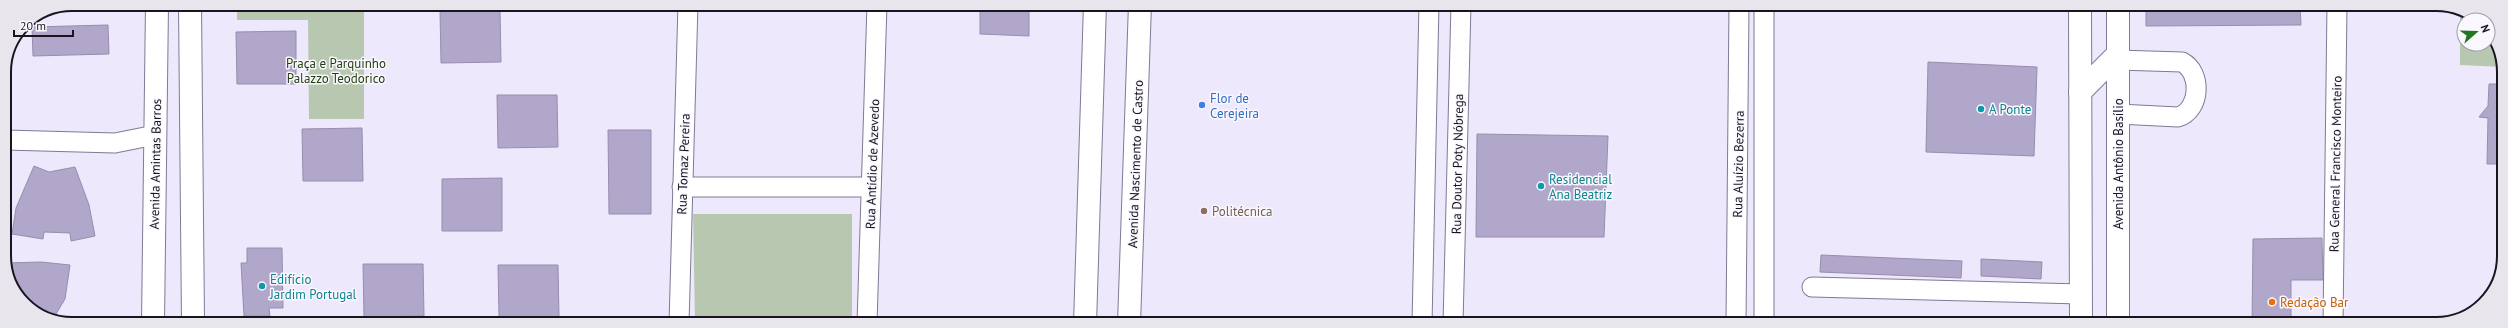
<svg xmlns="http://www.w3.org/2000/svg" width="2508" height="328" viewBox="0 0 2508 328" font-family="'PT Sans',sans-serif">
  <rect width="100%" height="100%" fill="#ede8fc"/>
  <!-- green -->
  <g fill="#b8c8b0">
    <path d="M 237,4 L 364,4 L 364,119 L 309,119 L 308,20 L 237,20 Z"/>
    <path d="M 2460,12 L 2479,20 L 2464,20 L 2464,44 L 2488,44 L 2488,33 L 2503,59 L 2503,67 L 2460,65 Z"/>
    <path d="M 693,214 L 852,214 L 852,324 L 695,324 Z"/>
  </g>
  <!-- building -->
  <g fill="#b1a7cb" stroke="#978eac">
    <path d="M 980,4 L 1029,4 L 1029,36 L 980,34 Z"/>
    <path d="M 2146,4 L 2300,5 L 2301,25 L 2146,26 Z"/>
    <path d="M 440,10 L 500,10 L 501,62 L 441,63 Z"/>
    <path d="M 108,25 L 109,54 L 33,56 L 32,27 Z"/>
    <path d="M 296,31 L 296,84 L 237,84 L 236,32 Z"/>
    <path d="M 1928,62 L 2037,67 L 2034,156 L 1926,152 Z"/>
    <path d="M 2489,84 L 2503,84 L 2503,164 L 2487,164 L 2488,118 L 2479,117 L 2488,106 Z"/>
    <path d="M 497,95 L 557,95 L 558,147 L 498,148 Z"/>
    <path d="M 362,128 L 363,181 L 303,181 L 302,129 Z"/>
    <path d="M 608,130 L 651,130 L 651,214 L 609,214 Z"/>
    <path d="M 1477,134 L 1608,136 L 1604,237 L 1476,237 Z"/>
    <path d="M 34,166 L 49,172 L 75,167 L 89,205 L 95,236 L 71,241 L 70,233 L 44,232 L 43,239 L 12,234 L 16,208 Z"/>
    <path d="M 502,178 L 502,231 L 442,231 L 442,179 Z"/>
    <path d="M 2322,238 L 2323,280 L 2291,280 L 2291,324 L 2252,324 L 2253,239 Z"/>
    <path d="M 247,248 L 282,248 L 283,308 L 269,308 L 270,316 L 244,316 L 241,263 L 247,263 Z"/>
    <path d="M 1821,255 L 1962,261 L 1961,278 L 1820,272 Z"/>
    <path d="M 1981,259 L 2042,262 L 2041,279 L 1981,276 Z"/>
    <path d="M 41,262 L 70,265 L 65,299 L 53,319 L 27,307 L 6,273 L 6,263 Z"/>
    <path d="M 363,264 L 423,264 L 424,316 L 364,317 Z"/>
    <path d="M 498,265 L 558,265 L 559,317 L 499,317 Z"/>
  </g>
  <g fill="none" stroke-linecap="round" stroke-linejoin="round">
    <!-- minor casing -->
    <g stroke="#817995" stroke-width="21">
      <g id="minor">
        <path d="M 2117,60 L 2182,62 C 2202,72 2201,110 2178,117 L 2118,114"/>
        <path d="M 5,140 L 115,143 L 155,135"/>
        <path d="M 682,187 L 871,187"/>
        <path d="M 1812,287 L 2081,294"/>
        <path d="M 679,324 L 688,4"/>
        <path d="M 867,324 L 877,4"/>
        <path d="M 1422,324 L 1429,4"/>
        <path d="M 1453,324 L 1461,4"/>
        <path d="M 1736,324 L 1739,4"/>
        <path d="M 1764,324 L 1764,4"/>
        <path d="M 2333,324 L 2337,5"/>
      </g>
    </g>
    <!-- major casing -->
    <g stroke="#817995" stroke-width="24">
      <g id="major">
        <path d="M 190,4 L 193,323"/>
        <path d="M 2080,4 L 2081,324"/>
        <path d="M 2080,92 L 2117,55"/>
        <path d="M 153,323 L 157,4"/>
        <path d="M 1085,324 L 1095,4"/>
        <path d="M 1129,324 L 1140,4"/>
        <path d="M 2118,324 L 2118,4"/>
      </g>
    </g>
    <!-- minor -->
    <use href="#minor" stroke="#fff" stroke-width="19"/>
    <!-- major -->
    <use href="#major" stroke="#fff" stroke-width="22"/>
  </g>
  <!-- markers -->
  <circle fill="#3f7fe0" stroke="#faf8fe" stroke-width="1.5" cx="1202" cy="105" r="4"/>
  <g fill="#0f9aa8" stroke="#faf8fe" stroke-width="1.5">
    <circle cx="1981" cy="109" r="4"/>
    <circle cx="1541" cy="186" r="4"/>
    <circle cx="262" cy="286" r="4"/>
  </g>
  <circle fill="#8d6e63" stroke="#faf8fe" stroke-width="1.5" cx="1204" cy="211" r="4"/>
  <circle fill="#e8710a" stroke="#faf8fe" stroke-width="1.5" cx="2272" cy="302" r="4"/>
  <g text-anchor="middle" stroke-width="3" stroke-linejoin="round" paint-order="stroke">
    <!-- park labels -->
    <g font-size="13" fill="#1f3c0c" stroke="#faf8fe">
      <text x="336" y="68">Praça e Parquinho<tspan x="336" dy="15">Palazzo Teodorico</tspan></text>
    </g>
    <!-- shop labels -->
    <g font-size="13" fill="#366cbe" stroke="#faf8fe" text-anchor="start">
      <text x="1210" y="103">Flor de<tspan x="1210" dy="15">Cerejeira</tspan></text>
    </g>
    <!-- culture labels -->
    <g font-size="13" fill="#0d838f" stroke="#faf8fe" text-anchor="start">
      <text x="1989" y="114">A Ponte</text>
      <text x="1549" y="184">Residencial<tspan x="1549" dy="15">Ana Beatriz</tspan></text>
      <text x="270" y="284">Edifício<tspan x="270" dy="15">Jardim Portugal</tspan></text>
    </g>
    <!-- street labels -->
    <g font-size="13" fill="#181520" stroke="#faf8fe">
      <text transform="translate(155 164) rotate(-89)" y="5">Avenida Amintas Barros</text>
      <text transform="translate(683 164) rotate(-88)" y="5">Rua Tomaz Pereira</text>
      <text transform="translate(872 164) rotate(-88)" y="5">Rua Antídio de Azevedo</text>
      <text transform="translate(1135 164) rotate(-88)" y="5">Avenida Nascimento de Castro</text>
      <text transform="translate(1457 164) rotate(-89)" y="5">Rua Doutor Poty Nóbrega</text>
      <text transform="translate(1738 164) rotate(-89)" y="5">Rua Aluízio Bezerra</text>
      <text transform="translate(2118 164) rotate(-90)" y="5">Avenida Antônio Basílio</text>
      <text transform="translate(2335 164) rotate(-89)" y="5">Rua General Francisco Monteiro</text>
    </g>
    <!-- education labels -->
    <g font-size="13" fill="#785e54" stroke="#faf8fe" text-anchor="start">
      <text x="1212" y="216">Politécnica</text>
    </g>
    <!-- food labels -->
    <g font-size="13" fill="#c56008" stroke="#faf8fe" text-anchor="start">
      <text x="2280" y="307">Redação Bar</text>
    </g>
  </g>
  <!-- crop -->
  <path d="M0 0H2508V328H0ZM72 11H2436A61 61 0 0 1 2497 72V256A61 61 0 0 1 2436 317H72A61 61 0 0 1 11 256V72A61 61 0 0 1 72 11Z" fill="#e8e6ec" fill-rule="evenodd"/>
  <path fill="none" stroke="#181520" stroke-width="2" d="M72 11H2436A61 61 0 0 1 2497 72V256A61 61 0 0 1 2436 317H72A61 61 0 0 1 11 256V72A61 61 0 0 1 72 11Z"/>
  <!-- north arrow -->
  <g transform="translate(2476 32) rotate(70)"><circle r="19" fill="#faf8fe" stroke="#a09da5"/>
  <path d="M0-3L7 15L0 10L-7 15Z" fill="#217621"/>
  <text y="-6" font-size="11" font-weight="bold" text-anchor="middle" fill="#181520">N</text>
  </g>
  <!-- scale -->
  <path d="M14 30v6h59v-6" fill="none" stroke="#181520" stroke-width="2"/>
  <text x="20" y="30" font-size="12" fill="#181520" stroke="#faf8fe" stroke-width="3" paint-order="stroke">20 m</text>
</svg>
